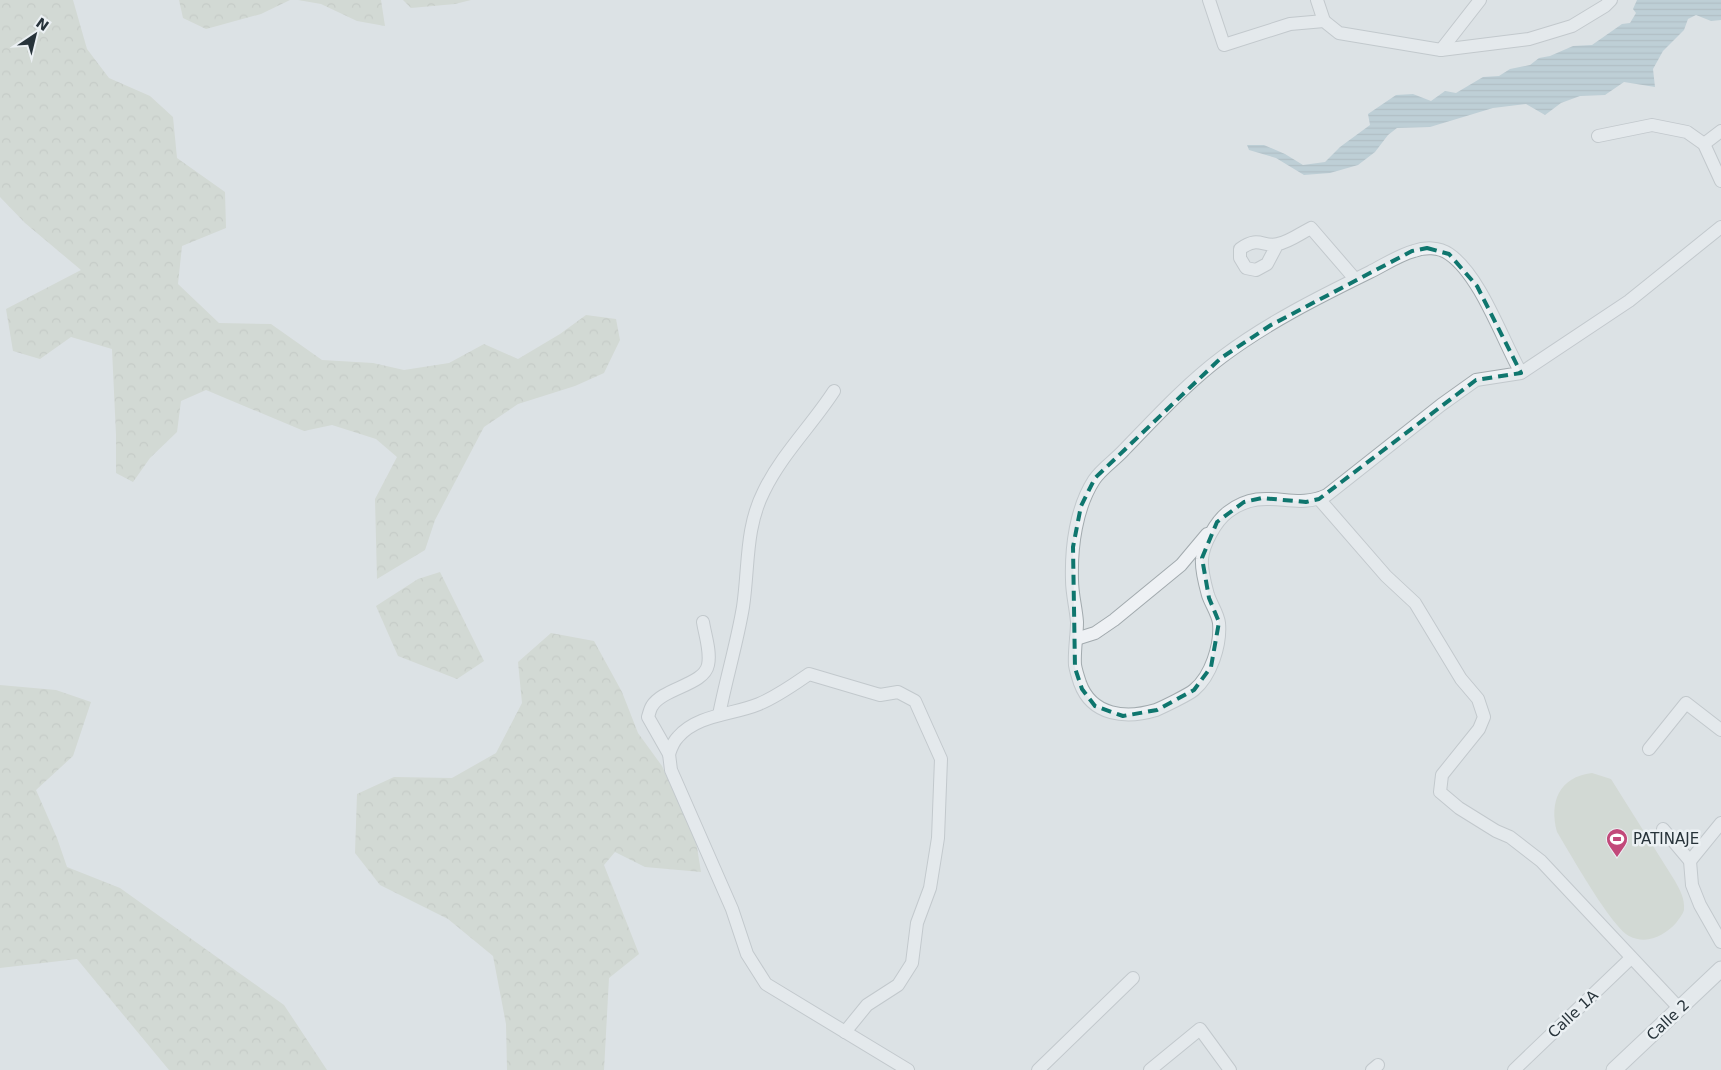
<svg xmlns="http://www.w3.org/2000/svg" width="1721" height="1070" viewBox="0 0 1721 1070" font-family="'DejaVu Sans',sans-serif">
  <defs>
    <pattern id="forest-crowns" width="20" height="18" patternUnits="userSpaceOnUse" patternTransform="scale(1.25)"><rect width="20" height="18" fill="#c6cebe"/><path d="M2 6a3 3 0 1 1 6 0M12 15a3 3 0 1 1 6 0" fill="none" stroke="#aab1a4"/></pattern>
    <pattern id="water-rules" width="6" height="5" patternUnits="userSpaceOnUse" patternTransform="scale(1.25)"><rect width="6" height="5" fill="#99b8c3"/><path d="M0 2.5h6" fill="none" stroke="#7d969f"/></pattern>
  </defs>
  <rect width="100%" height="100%" fill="#dce2e5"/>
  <!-- forest -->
  <g fill="url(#forest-crowns)">
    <path d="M 0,0 L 73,0 L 87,49 L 109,78 L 150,96 L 173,117 L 177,158 L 225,192 L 226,228 L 182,246 L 178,284 L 219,323 L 271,324 L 322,360 L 373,363 L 404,370 L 449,363 L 484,344 L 518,359 L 560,334 L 586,315 L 616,319 L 620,340 L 604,373 L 575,386 L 518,404 L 484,427 L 435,520 L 425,550 L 377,579 L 375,499 L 397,457 L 376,439 L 332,425 L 304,431 L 206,390 L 181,401 L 177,432 L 150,458 L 133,482 L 116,473 L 116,435 L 112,349 L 71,337 L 40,359 L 13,351 L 6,309 L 81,270 L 25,223 L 0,197 Z"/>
    <path d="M 179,0 L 290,0 L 261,14 L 206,29 L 183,18 Z"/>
    <path d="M 298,0 L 381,0 L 385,26 L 357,21 L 321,4 Z"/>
    <path d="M 403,0 L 471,0 L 455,4 L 411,8 Z"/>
    <path d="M 440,572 L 484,661 L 457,679 L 398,656 L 376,606 L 418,579 Z"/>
    <path d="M 551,633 L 594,641 L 622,692 L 638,733 L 662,766 L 696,841 L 701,872 L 645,867 L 615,852 L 604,865 L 639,954 L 609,978 L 604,1070 L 507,1070 L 506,1024 L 493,956 L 448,919 L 380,885 L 355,853 L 357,794 L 394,777 L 452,778 L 496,753 L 522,703 L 518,662 Z"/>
    <path d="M 0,685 L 56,690 L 91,702 L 73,756 L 36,790 L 57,838 L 67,867 L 120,888 L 284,1005 L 327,1070 L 169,1070 L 77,959 L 0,968 Z"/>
  </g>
  <!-- pitch -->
  <path fill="#c6cebe" d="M 1592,773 L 1611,779 L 1675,881 C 1680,890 1685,899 1684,910 C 1683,914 1679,919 1676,923 C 1664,936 1647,945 1629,936 C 1610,925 1570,853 1557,832 C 1549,802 1559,777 1592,773 Z"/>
  <!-- water -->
  <path fill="url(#water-rules)" d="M 1637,0 L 1721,0 L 1721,20 L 1711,21 L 1696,15 L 1688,19 L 1684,30 L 1663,51 L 1653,69 L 1655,87 L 1624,82 L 1605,95 L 1580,96 L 1561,103 L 1545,115 L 1526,104 L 1493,108 L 1430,127 L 1397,128 L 1388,135 L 1375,152 L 1358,165 L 1330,173 L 1304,175 L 1276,158 L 1249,150 L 1247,145 L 1264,145 L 1285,154 L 1303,165 L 1325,162 L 1340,147 L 1370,125 L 1368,114 L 1396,95 L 1413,94 L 1431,101 L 1445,91 L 1456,93 L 1483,77 L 1499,76 L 1510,69 L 1530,65 L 1539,58 L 1550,56 L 1573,46 L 1592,45 L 1622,24 L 1630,23 L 1636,13 L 1633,9 Z"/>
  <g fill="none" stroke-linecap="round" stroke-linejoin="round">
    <!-- minor casing -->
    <g stroke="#a2aaae" stroke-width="14">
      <g id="minor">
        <path d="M 1209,0 L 1224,45 L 1290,24 L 1324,21 L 1339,33 L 1441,50 L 1529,39 L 1572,26 L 1605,6 L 1611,0"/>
        <path d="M 1317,0 L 1324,21"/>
        <path d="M 1441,50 L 1480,0"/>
        <path d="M 1598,136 L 1652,125 L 1687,132 L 1704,144 L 1721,181"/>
        <path d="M 1704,144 L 1721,131"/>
        <path d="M 1277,245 L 1267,264 L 1256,270 L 1246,268 L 1240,258 L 1240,249 C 1259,235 1263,248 1278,244 C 1289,242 1301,233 1311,228 L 1355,279"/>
        <path d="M 1521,373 C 1502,339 1480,275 1449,254 C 1439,247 1425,247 1414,251 C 1399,255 1384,265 1370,272 C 1319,297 1267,323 1222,357 C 1186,384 1155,418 1124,450 C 1115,460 1101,469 1094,480 C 1076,508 1071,547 1072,580 C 1072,594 1076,608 1077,622 C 1077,636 1074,651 1075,665 C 1076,671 1078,677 1080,683 C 1092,716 1126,719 1156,710 C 1163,707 1188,695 1194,690 C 1211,676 1221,645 1219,623 C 1218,614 1211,604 1208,595 C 1205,584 1201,570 1202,559 C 1203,544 1216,521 1228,512 C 1265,484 1292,512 1327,495 L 1441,405 L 1476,380 L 1521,373 L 1629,301 L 1721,227"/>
        <path d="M 1319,499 L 1386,576 L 1415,603 L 1461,679 L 1478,699 L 1484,717 L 1479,729 L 1442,775 L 1440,792 L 1459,808 L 1496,831 L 1510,837 L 1541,861 L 1680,1009"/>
        <path d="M 703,622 C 705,635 711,652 708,665 C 704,685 663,688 652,706 C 650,709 649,714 648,717 L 669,754 L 671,770 L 732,909 L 747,954 L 766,984 L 908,1070"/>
        <path d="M 1076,639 L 1095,633 L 1114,620 L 1181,565 L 1207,534"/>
        <path d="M 719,715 C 726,679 737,643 743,607 C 749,567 745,528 764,491 C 782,454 812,425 834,391"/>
        <path d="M 1649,749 L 1686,703 L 1721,730"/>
        <path d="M 669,754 C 671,748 674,741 678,737 C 698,714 733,715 759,704 C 778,696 793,685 809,674 L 880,695 L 898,692 L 915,701 L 941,759 L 938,838 L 930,888 L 917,923 L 912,963 L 898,985 L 867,1005 L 845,1032"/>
        <path d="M 1663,829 L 1690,861 L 1692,885 L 1700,905 L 1721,942"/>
        <path d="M 1690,861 L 1721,823"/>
        <path d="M 1038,1070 L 1133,978"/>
        <path d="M 1150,1070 L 1200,1029 L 1230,1070"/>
        <path d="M 1372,1070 L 1378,1065"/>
        <path d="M 1514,1070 L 1631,958"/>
      </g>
    </g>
    <!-- tertiary casing -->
    <g stroke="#a2aaae" stroke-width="17">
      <path id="tertiary" d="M 1614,1070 L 1721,969"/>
    </g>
    <!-- minor -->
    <use href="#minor" stroke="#eef1f4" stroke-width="12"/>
    <!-- tertiary -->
    <use href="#tertiary" stroke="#eef1f4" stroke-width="15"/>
  </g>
  <!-- marked area -->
  <path d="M0 0H1721V1070H0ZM 1427,248 L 1449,254 L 1477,286 L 1521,373 L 1476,380 L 1319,499 L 1306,502 L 1262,498 L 1244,502 L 1217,522 L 1202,558 L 1209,598 L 1219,622 L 1211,667 L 1194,690 L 1157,710 L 1123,716 L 1095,706 L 1082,689 L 1075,668 L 1073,547 L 1081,506 L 1095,478 L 1221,358 L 1271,325 L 1412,251 Z" fill="#dce2e5" fill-opacity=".55" fill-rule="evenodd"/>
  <path fill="none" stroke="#0f766e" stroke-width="4" stroke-dasharray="10 6" stroke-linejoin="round" d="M 1427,248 L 1449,254 L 1477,286 L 1521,373 L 1476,380 L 1319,499 L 1306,502 L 1262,498 L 1244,502 L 1217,522 L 1202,558 L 1209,598 L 1219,622 L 1211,667 L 1194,690 L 1157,710 L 1123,716 L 1095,706 L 1082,689 L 1075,668 L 1073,547 L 1081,506 L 1095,478 L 1221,358 L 1271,325 L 1412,251 Z"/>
  <!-- icons -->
  <defs>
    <g id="stadium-pin" transform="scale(1.125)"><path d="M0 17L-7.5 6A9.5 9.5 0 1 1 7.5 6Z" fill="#c2497a" stroke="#ebf0f3"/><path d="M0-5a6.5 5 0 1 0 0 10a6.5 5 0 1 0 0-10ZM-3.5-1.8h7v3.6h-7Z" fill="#fff"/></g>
  </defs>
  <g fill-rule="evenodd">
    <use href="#stadium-pin" x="1617" y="839"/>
  </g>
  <g text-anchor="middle" stroke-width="5" stroke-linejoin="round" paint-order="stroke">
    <!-- poi labels -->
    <g font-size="15" fill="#27333a" stroke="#ebf0f3" text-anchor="start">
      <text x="1633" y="844">PATINAJE</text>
    </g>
    <!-- street labels -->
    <g font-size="15" fill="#27333a" stroke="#ebf0f3">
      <text transform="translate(1573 1014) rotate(-43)" y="5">Calle 1A</text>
      <text transform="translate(1668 1020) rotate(-43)" y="5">Calle 2</text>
    </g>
  </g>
  <!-- north arrow -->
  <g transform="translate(35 35) rotate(35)" stroke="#ebf0f3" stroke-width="4" paint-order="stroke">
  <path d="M0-4L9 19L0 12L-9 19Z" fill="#27333a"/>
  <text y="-8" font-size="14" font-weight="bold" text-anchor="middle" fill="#27333a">N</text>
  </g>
</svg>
